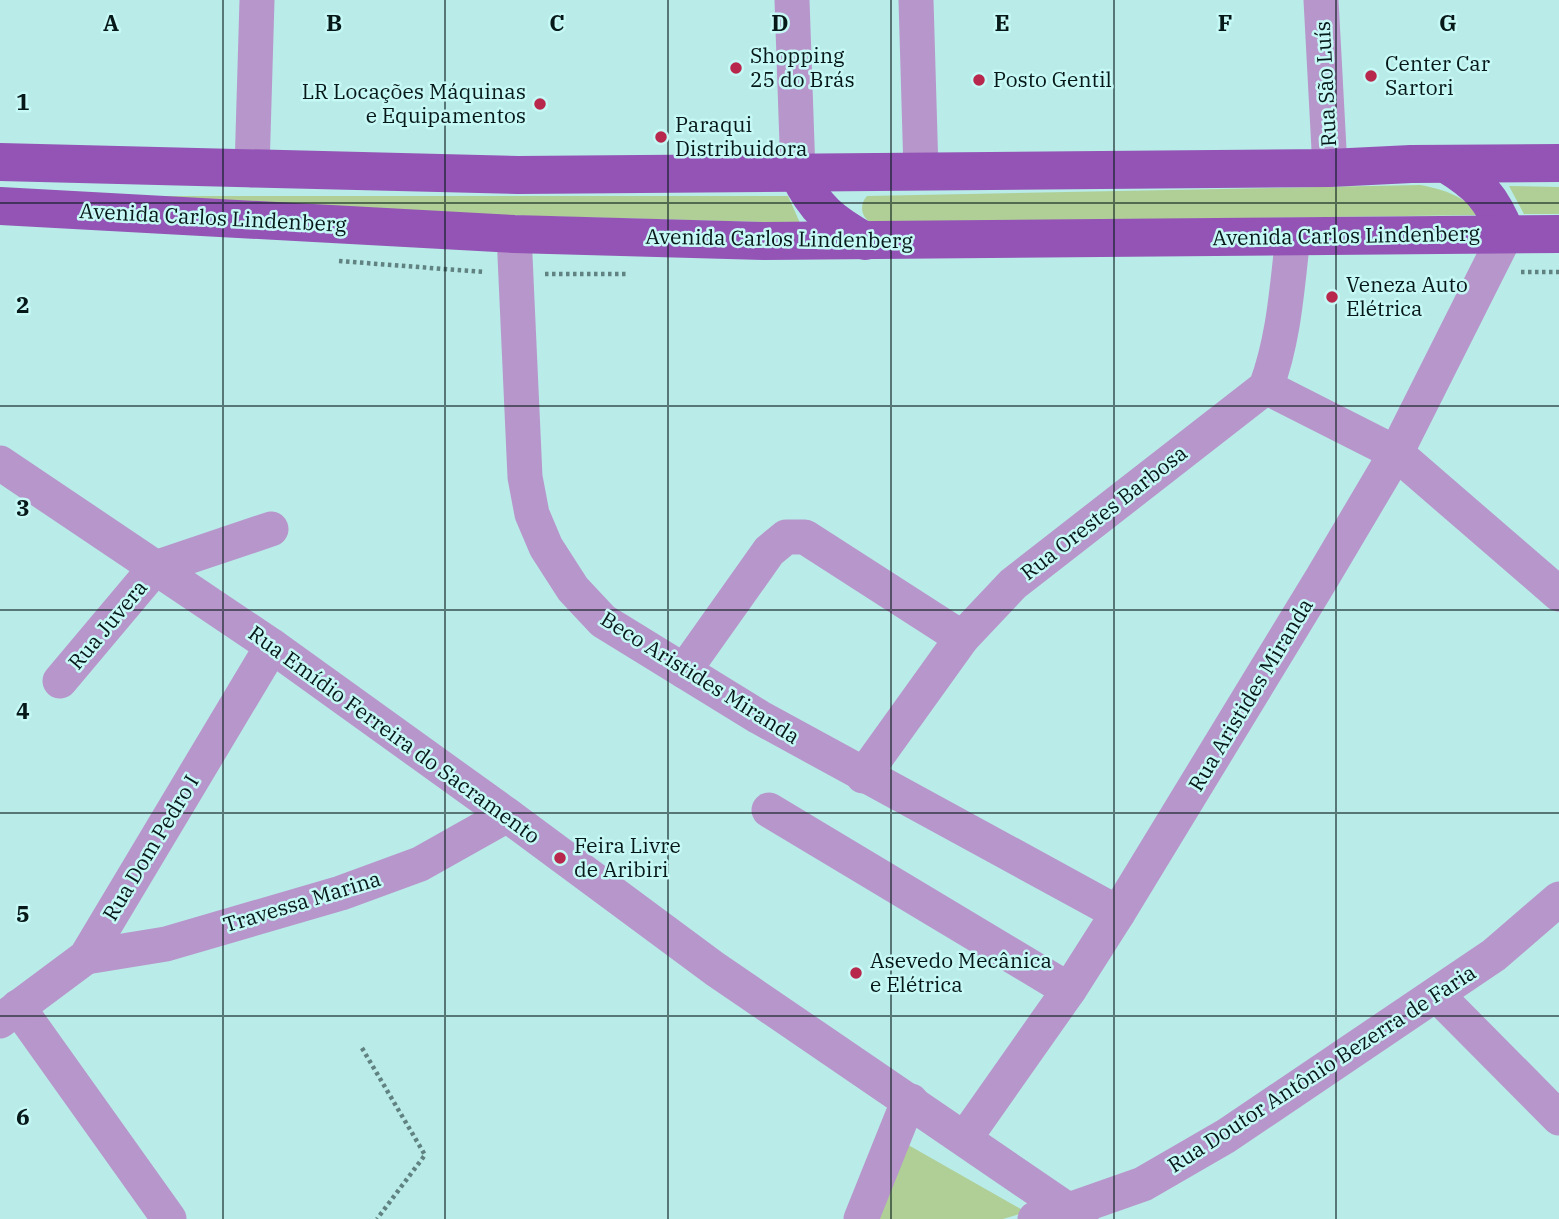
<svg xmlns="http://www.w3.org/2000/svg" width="1559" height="1219" viewBox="0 0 1559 1219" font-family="'IBM Plex Serif',serif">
  <rect width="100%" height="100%" fill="#b9ebe8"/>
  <!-- green -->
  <g fill="#afcf96">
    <path d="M 1420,185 C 1443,189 1464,196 1480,215 L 871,223 C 861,216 859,205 867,196 Z"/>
    <path d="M 1509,186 L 1559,187 L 1559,214 L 1524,214 Z"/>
    <path d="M 47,196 L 788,196 L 800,223 L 47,203 Z"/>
    <path d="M 903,1142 L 1026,1212 L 1003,1219 L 871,1219 Z"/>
  </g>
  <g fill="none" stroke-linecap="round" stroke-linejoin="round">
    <!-- path -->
    <g stroke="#608280" stroke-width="4.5" stroke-dasharray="3.5 3.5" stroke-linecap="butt">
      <path d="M 339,261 L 484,272"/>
      <path d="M 1521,272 L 1559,272"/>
      <path d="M 545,274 L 627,274"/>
      <path d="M 362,1048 L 425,1155 L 377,1219"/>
    </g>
    <!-- minor -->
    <g stroke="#b796cb" stroke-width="35">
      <path d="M 792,0 L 798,173"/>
      <path d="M 916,0 L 921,171"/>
      <path d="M 1321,0 L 1330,168"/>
      <path d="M 252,170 L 257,0"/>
      <path d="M 514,234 L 525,477 L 532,514 L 546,547 L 573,589 L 603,621 L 759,717 L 1118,913"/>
      <path d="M 1266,387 L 1396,453 L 1559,594"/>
      <path d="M 0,463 L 272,646 L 507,815 L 715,969 L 1081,1219"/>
      <path d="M 684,671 L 769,551 L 786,537 L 805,537 L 962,638"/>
      <path d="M 60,681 L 155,568 L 271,529"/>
      <path d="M 863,776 L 962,638 L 1013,584 L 1266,387 C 1284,339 1287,288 1293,236"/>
      <path d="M 769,810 L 1069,990"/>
      <path d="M 86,957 L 166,944 L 341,893 L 420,864 L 507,815"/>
      <path d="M 1438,996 L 1559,1118"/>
      <path d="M 18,1007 L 169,1219"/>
      <path d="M 0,1021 L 86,957 L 272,646"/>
      <path d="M 965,1138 L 1069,990 L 1118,913 L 1322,578 L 1396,453 L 1506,234"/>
      <path d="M 861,1219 L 904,1112 L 911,1101"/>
      <path d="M 1035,1219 L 1069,1210 L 1143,1184 L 1226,1136 L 1494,955 L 1559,899"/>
    </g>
    <!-- major -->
    <g stroke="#9354b5" stroke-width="38">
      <path d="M 0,162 L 518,175 L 1330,168 L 1411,164 L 1559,163"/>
      <path d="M 1446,164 C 1479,184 1492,198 1506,234"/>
      <path d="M 798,173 C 815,209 831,222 865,241"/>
      <path d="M 0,206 L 514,234 L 764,241 L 1559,234"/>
    </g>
  </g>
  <!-- grid -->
  <path fill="none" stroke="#061818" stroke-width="2" stroke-opacity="0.55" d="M 223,0 L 223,1219M 445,0 L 445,1219M 668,0 L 668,1219M 891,0 L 891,1219M 1114,0 L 1114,1219M 1336,0 L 1336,1219M 0,203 L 1559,203M 0,406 L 1559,406M 0,610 L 1559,610M 0,813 L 1559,813M 0,1016 L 1559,1016"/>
  <!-- markers -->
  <g fill="#b8274c" stroke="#c6f8f5" stroke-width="2.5">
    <circle cx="736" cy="68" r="7"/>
    <circle cx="1371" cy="76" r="7"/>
    <circle cx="979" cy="80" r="7"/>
    <circle cx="540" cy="104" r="7"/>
    <circle cx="661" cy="137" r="7"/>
    <circle cx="1332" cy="297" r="7"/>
    <circle cx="560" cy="858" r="7"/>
    <circle cx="856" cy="973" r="7"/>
  </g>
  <g text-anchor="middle" stroke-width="5" stroke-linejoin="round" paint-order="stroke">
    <!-- poi labels -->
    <g font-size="21" fill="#061818" stroke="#c6f8f5" text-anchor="start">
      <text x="750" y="63">Shopping<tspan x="750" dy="24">25 do Brás</tspan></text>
      <text x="1385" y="71">Center Car<tspan x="1385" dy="24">Sartori</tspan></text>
      <text x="993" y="87">Posto Gentil</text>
      <text x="526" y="99" text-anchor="end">LR Locações Máquinas<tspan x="526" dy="24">e Equipamentos</tspan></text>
      <text x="675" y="132">Paraqui<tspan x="675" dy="24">Distribuidora</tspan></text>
      <text x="1346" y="292">Veneza Auto<tspan x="1346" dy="24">Elétrica</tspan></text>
      <text x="574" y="853">Feira Livre<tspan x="574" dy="24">de Aribiri</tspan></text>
      <text x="870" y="968">Asevedo Mecânica<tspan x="870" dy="24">e Elétrica</tspan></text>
    </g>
    <!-- street labels -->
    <g font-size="21" fill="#061818" stroke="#c6f8f5">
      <text transform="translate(1326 84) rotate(-93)" y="7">Rua São Luís</text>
      <text transform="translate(213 218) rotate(3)" y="7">Avenida Carlos Lindenberg</text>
      <text transform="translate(1346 236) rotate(-1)" y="7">Avenida Carlos Lindenberg</text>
      <text transform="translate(779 239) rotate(1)" y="7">Avenida Carlos Lindenberg</text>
      <text transform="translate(1104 513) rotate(-38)" y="7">Rua Orestes Barbosa</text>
      <text transform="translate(108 625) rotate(-50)" y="7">Rua Juvera</text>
      <text transform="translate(700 678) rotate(32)" y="7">Beco Aristides Miranda</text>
      <text transform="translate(1251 695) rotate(-59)" y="7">Rua Aristides Miranda</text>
      <text transform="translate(394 735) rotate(36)" y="7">Rua Emídio Ferreira do Sacramento</text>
      <text transform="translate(151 848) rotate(-59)" y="7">Rua Dom Pedro I</text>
      <text transform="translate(302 902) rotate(-17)" y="7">Travessa Marina</text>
      <text transform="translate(1322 1069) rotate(-33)" y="7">Rua Doutor Antônio Bezerra de Faria</text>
    </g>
  </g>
  <g font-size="23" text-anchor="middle" font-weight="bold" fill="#061818" stroke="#c6f8f5" stroke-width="5" stroke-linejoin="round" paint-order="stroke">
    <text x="111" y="31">A</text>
    <text x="334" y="31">B</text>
    <text x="557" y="31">C</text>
    <text x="780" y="31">D</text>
    <text x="1002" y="31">E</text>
    <text x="1225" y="31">F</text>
    <text x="1448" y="31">G</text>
    <text x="23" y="110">1</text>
    <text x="23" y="313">2</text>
    <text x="23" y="516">3</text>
    <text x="23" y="719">4</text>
    <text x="23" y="922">5</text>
    <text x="23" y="1125">6</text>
  </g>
</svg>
